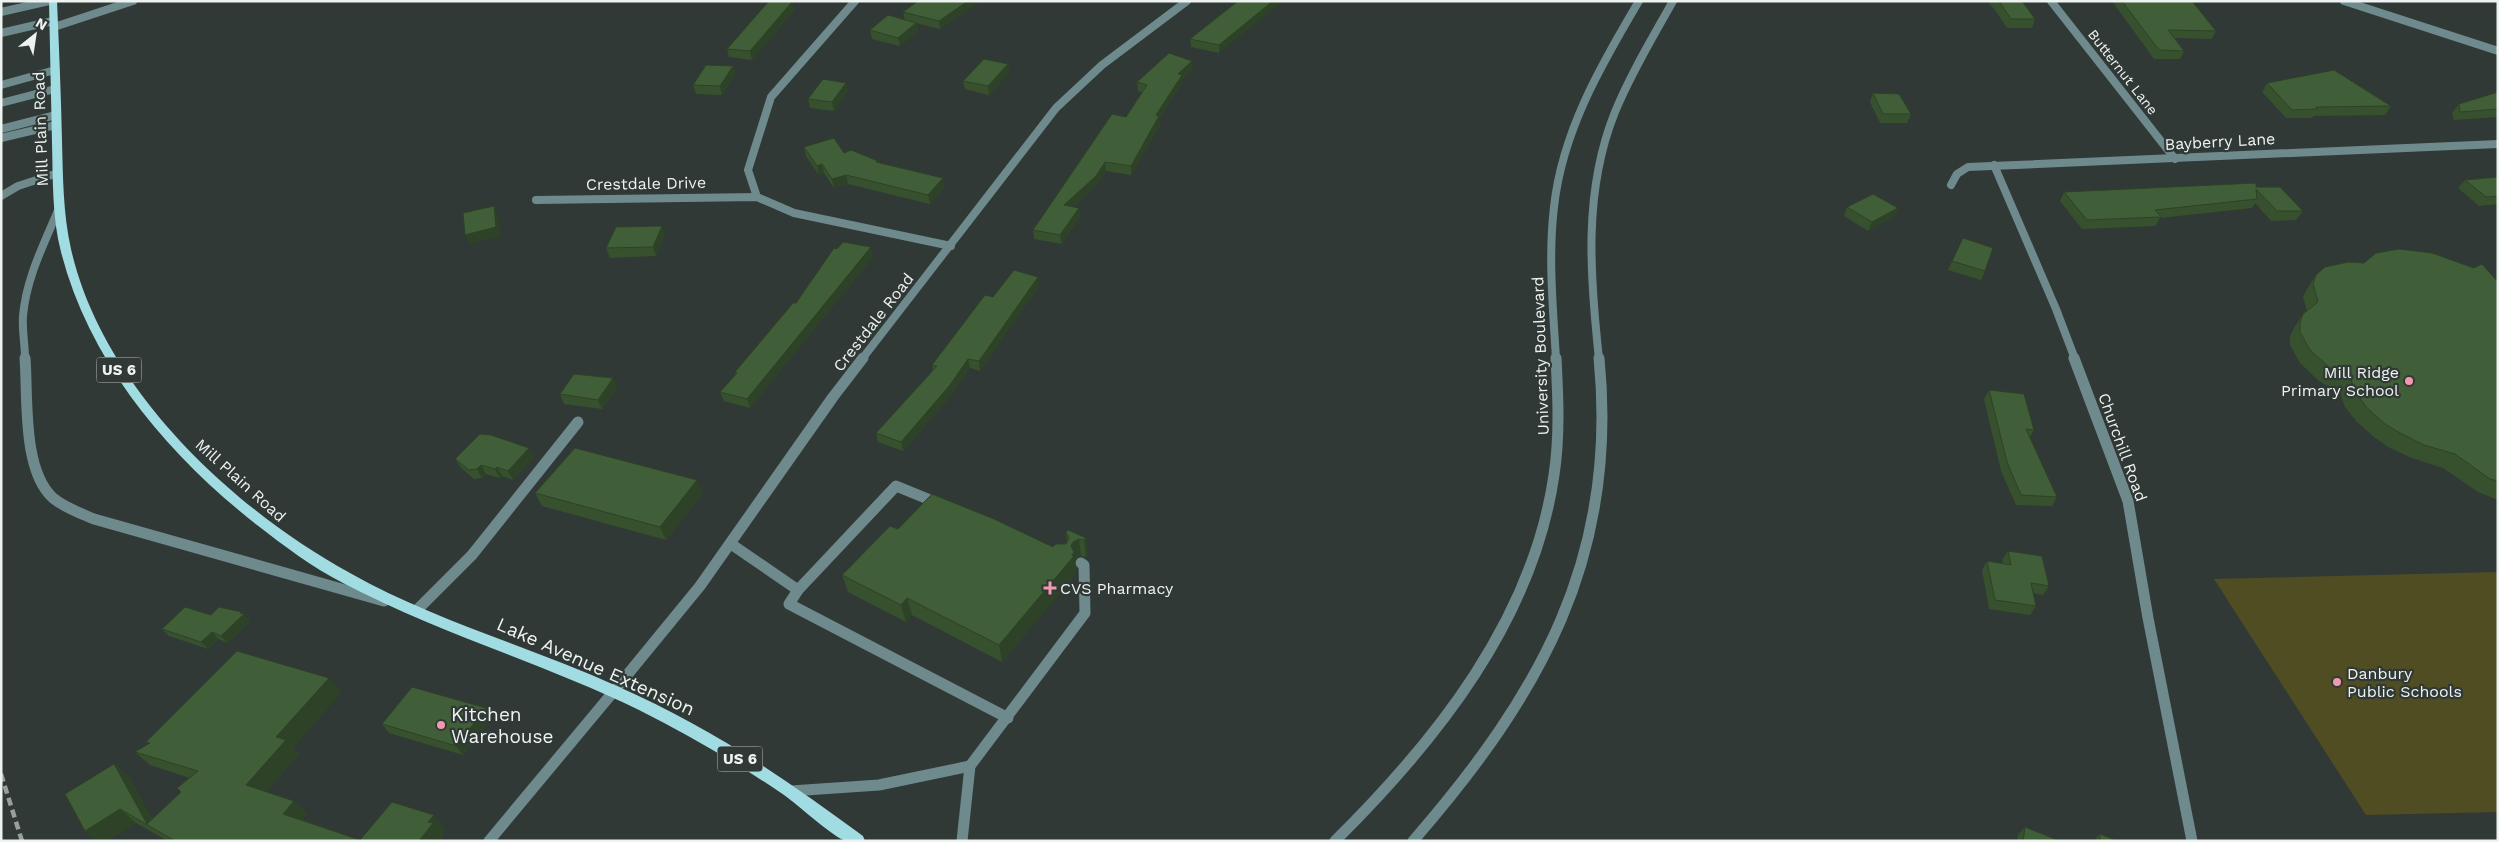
<svg xmlns="http://www.w3.org/2000/svg" width="2499" height="842" viewBox="0 0 2499 842" font-family="'Work Sans',sans-serif">
  <rect width="100%" height="100%" fill="#303936"/>
  <!-- green -->
  <path fill="#514d22" d="M 2498,572 L 2498,812 L 2366,815 L 2214,579 Z"/>
  <g fill="none" stroke-linecap="round" stroke-linejoin="round">
    <!-- service-far1 -->
    <g stroke="#6e8a8d" stroke-width="8">
      <path d="M 1,12 L 49,1"/>
      <path d="M 1,33 L 53,21"/>
      <path d="M 1,85 L 55,70"/>
      <path d="M 1,103 L 55,89"/>
      <path d="M 1,129 L 56,115"/>
      <path d="M 1,138 L 56,125"/>
      <path d="M 1,196 L 18,186 L 58,173"/>
      <path d="M 25,359 C 25,345 22,330 23,316 C 26,278 45,242 59,208"/>
    </g>
    <!-- service -->
    <g stroke="#6e8a8d" stroke-width="11">
      <path d="M 25,358 C 28,397 22,470 53,498 C 65,508 80,513 94,519 L 384,601"/>
      <path d="M 731,544 L 798,590 L 896,486 L 940,504"/>
      <path d="M 798,590 L 789,604 L 1008,718"/>
      <path d="M 416,611 L 472,555 L 578,422"/>
      <path d="M 791,791 L 879,785 L 970,766"/>
      <path d="M 489,841 L 614,691"/>
      <path d="M 962,841 L 970,766 L 1085,613 L 1084,565 L 1081,563"/>
    </g>
    <!-- minor-far1 -->
    <g stroke="#6e8a8d" stroke-width="8">
      <path d="M 2051,1 L 2175,159"/>
      <path d="M 2344,1 L 2498,51"/>
      <path d="M 54,27 L 133,1"/>
      <path d="M 1994,165 L 2056,309 L 2075,359"/>
      <path d="M 1951,185 L 1957,174 L 1968,167 L 2498,144"/>
      <path d="M 757,197 L 748,170 L 771,97 L 855,1"/>
      <path d="M 536,200 L 757,197 L 794,213 L 951,246"/>
      <path d="M 862,359 L 1056,108 L 1102,65 L 1187,1"/>
      <path d="M 1556,359 C 1553,308 1548,257 1554,207 C 1562,132 1601,65 1639,1"/>
      <path d="M 1599,359 C 1590,276 1583,191 1615,112 C 1631,73 1653,37 1673,1"/>
    </g>
    <!-- minor -->
    <g stroke="#6e8a8d" stroke-width="11">
      <path d="M 2074,358 L 2128,501 L 2148,618 L 2192,841"/>
      <path d="M 614,691 L 700,586 L 833,397 L 863,358"/>
      <path d="M 1335,841 C 1436,741 1533,620 1554,475 C 1560,436 1558,396 1556,358"/>
      <path d="M 1413,841 C 1540,695 1619,557 1599,358"/>
    </g>
    <!-- primary -->
    <path fill="#a1dce3" fill-rule="evenodd" d="M 49,1 L 57,1 C 59,48 61,95 62,141 C 63,177 63,213 71,249 C 102,386 230,507 350,573 C 435,621 531,647 619,687 C 708,726 785,778 863,836 L 865,841 C 859,841 851,842 846,841 C 834,838 797,804 784,795 C 737,763 689,735 639,710 C 542,663 438,633 343,583 C 312,567 284,546 257,525 C 168,455 90,364 61,252 C 52,217 53,180 52,143 C 51,96 50,49 49,1 Z"/>
    <!-- rail -->
    <path stroke="#989f9c" stroke-width="4.5" stroke-dasharray="8 4.5" stroke-linecap="butt" d="M 1,774 L 22,841"/>
  </g>
  <!-- wall -->
  <g fill="#37512f">
    <path d="M 981,1 L 940,29 L 916,23 L 918,31 L 900,46 L 872,39 L 870,30 L 905,20 L 903,12 Z"/>
    <path d="M 1238,1 L 1219,53 L 1191,47 L 1190,39 Z"/>
    <path d="M 1987,1 L 2022,1 L 2035,19 L 2032,28 L 2007,28 L 1995,10 Z"/>
    <path d="M 2112,1 L 2192,1 L 2216,31 L 2212,39 L 2175,38 L 2184,51 L 2180,59 L 2154,59 Z"/>
    <path d="M 792,2 L 794,11 L 752,60 L 729,57 L 727,49 Z"/>
    <path d="M 1008,64 L 1009,73 L 989,95 L 965,89 L 963,81 Z"/>
    <path d="M 733,66 L 735,74 L 722,95 L 696,94 L 693,85 Z"/>
    <path d="M 1193,69 L 1182,79 L 1182,83 L 1159,119 L 1160,125 L 1131,175 L 1106,171 L 1097,185 L 1073,207 L 1079,208 L 1080,217 L 1062,244 L 1034,239 L 1033,230 L 1126,117 L 1142,92 L 1138,91 L 1137,82 Z"/>
    <path d="M 2267,83 L 2391,106 L 2385,115 L 2314,116 L 2312,118 L 2286,118 L 2262,92 Z"/>
    <path d="M 848,91 L 834,111 L 810,108 L 808,99 Z"/>
    <path d="M 2498,92 L 2498,117 L 2454,120 L 2452,113 L 2459,104 Z"/>
    <path d="M 1873,93 L 1911,114 L 1907,123 L 1880,123 L 1870,102 Z"/>
    <path d="M 804,147 L 844,153 L 878,163 L 944,187 L 930,204 L 848,184 L 834,188 L 824,173 L 819,175 L 806,156 Z"/>
    <path d="M 2498,177 L 2498,204 L 2479,206 L 2458,188 L 2465,180 Z"/>
    <path d="M 2256,187 L 2303,211 L 2296,220 L 2271,221 L 2255,203 L 2252,208 L 2160,218 L 2155,226 L 2082,229 L 2060,201 L 2064,192 Z"/>
    <path d="M 1847,207 L 1898,208 L 1894,217 L 1868,231 L 1844,216 Z"/>
    <path d="M 662,226 L 665,235 L 656,256 L 610,258 L 606,248 Z"/>
    <path d="M 1963,238 L 1985,271 L 1981,280 L 1948,270 Z"/>
    <path d="M 873,257 L 750,408 L 724,401 L 720,392 L 736,374 L 735,372 L 796,303 Z"/>
    <path d="M 2316,275 L 2498,282 L 2498,500 L 2478,492 L 2443,468 L 2412,458 L 2390,448 L 2374,437 L 2356,421 L 2345,407 L 2340,393 L 2319,381 L 2300,363 L 2290,345 L 2290,336 L 2294,328 L 2303,314 L 2307,311 L 2303,297 L 2307,289 Z"/>
    <path d="M 1039,286 L 980,371 L 970,368 L 952,394 L 903,451 L 878,442 L 876,433 L 933,370 L 932,365 L 993,297 Z"/>
    <path d="M 617,388 L 602,409 L 564,404 L 560,394 Z"/>
    <path d="M 1989,390 L 2034,430 L 2030,437 L 2057,497 L 2052,506 L 2016,505 L 2001,471 L 1984,399 Z"/>
    <path d="M 534,457 L 513,480 L 502,476 L 500,478 L 486,474 L 482,478 L 474,479 L 461,468 L 455,459 Z"/>
    <path d="M 535,493 L 703,493 L 666,540 L 542,506 Z"/>
    <path d="M 898,529 L 1053,547 L 1066,544 L 1067,542 L 1066,532 L 1086,538 L 1088,555 L 1086,557 L 1081,556 L 1075,558 L 1076,573 L 1002,662 L 912,615 L 906,622 L 848,592 L 842,575 Z"/>
    <path d="M 2008,551 L 2049,586 L 2043,595 L 2033,593 L 2036,606 L 2030,615 L 1989,609 L 1982,570 L 1987,561 L 2003,564 L 2002,560 Z"/>
    <path d="M 242,612 L 250,621 L 228,643 L 218,639 L 208,649 L 169,636 L 162,629 L 211,615 Z"/>
    <path d="M 329,678 L 341,693 L 293,747 L 299,754 L 266,792 L 307,814 L 302,820 L 360,840 L 445,829 L 441,833 L 444,836 L 441,841 L 168,841 L 136,823 L 106,841 L 97,841 L 85,831 L 114,764 L 130,778 L 152,819 L 181,792 L 190,778 L 150,765 L 135,752 L 149,744 L 146,742 Z"/>
    <path d="M 492,717 L 463,755 L 389,733 L 382,724 Z"/>
    <path d="M 2025,827 L 2060,841 L 2017,841 L 2018,835 Z"/>
    <path d="M 2100,834 L 2118,841 L 2096,841 L 2096,838 Z"/>
  </g>
  <!-- shaded-wall -->
  <g fill="#2d4226">
    <path d="M 968,1 L 981,1 L 940,29 L 939,21 Z"/>
    <path d="M 1273,1 L 1283,1 L 1219,53 L 1219,45 Z"/>
    <path d="M 792,2 L 794,11 L 752,60 L 750,51 Z"/>
    <path d="M 916,23 L 918,31 L 900,46 L 898,38 Z"/>
    <path d="M 1192,61 L 1193,69 L 1182,79 L 1182,83 L 1159,119 L 1160,125 L 1131,175 L 1131,166 L 1156,115 L 1178,74 Z"/>
    <path d="M 1008,64 L 1009,73 L 989,95 L 988,86 Z"/>
    <path d="M 733,66 L 735,74 L 722,95 L 720,86 Z"/>
    <path d="M 846,83 L 848,91 L 834,111 L 832,102 Z"/>
    <path d="M 1105,162 L 1106,171 L 1097,185 L 1065,214 L 1064,205 Z"/>
    <path d="M 822,164 L 824,173 L 819,175 L 817,166 Z"/>
    <path d="M 846,175 L 848,184 L 834,188 L 832,179 Z"/>
    <path d="M 943,178 L 944,187 L 930,204 L 928,195 Z"/>
    <path d="M 494,206 L 498,215 L 501,236 L 470,244 L 465,235 Z"/>
    <path d="M 1079,208 L 1080,217 L 1062,244 L 1060,235 Z"/>
    <path d="M 1898,208 L 1894,217 L 1868,231 L 1872,222 Z"/>
    <path d="M 662,226 L 665,235 L 656,256 L 653,247 Z"/>
    <path d="M 871,247 L 873,257 L 750,408 L 747,399 Z"/>
    <path d="M 1038,277 L 1039,286 L 980,371 L 979,361 Z"/>
    <path d="M 968,359 L 970,368 L 952,394 L 903,451 L 901,442 Z"/>
    <path d="M 613,378 L 617,388 L 602,409 L 598,400 Z"/>
    <path d="M 529,448 L 534,457 L 513,480 L 508,471 Z"/>
    <path d="M 481,465 L 486,474 L 482,478 L 477,469 Z"/>
    <path d="M 497,467 L 502,476 L 500,478 L 495,469 Z"/>
    <path d="M 697,480 L 703,493 L 666,540 L 660,527 Z"/>
    <path d="M 1086,538 L 1088,555 L 1086,557 L 1084,540 Z"/>
    <path d="M 1079,539 L 1081,556 L 1075,559 L 1076,573 L 1002,662 L 999,645 L 1071,546 L 1073,542 Z"/>
    <path d="M 907,598 L 912,615 L 906,622 L 901,605 Z"/>
    <path d="M 242,612 L 250,621 L 228,643 L 221,636 Z"/>
    <path d="M 212,632 L 218,639 L 208,649 L 201,642 Z"/>
    <path d="M 329,678 L 341,693 L 293,747 L 299,754 L 260,799 L 246,785 L 276,737 Z"/>
    <path d="M 486,708 L 492,717 L 463,755 L 456,746 Z"/>
    <path d="M 114,764 L 130,778 L 160,832 L 147,824 Z"/>
    <path d="M 294,801 L 307,814 L 296,827 L 283,814 Z"/>
    <path d="M 120,809 L 136,823 L 106,841 L 97,841 L 85,831 Z"/>
    <path d="M 434,815 L 445,829 L 441,833 L 444,836 L 441,841 L 419,841 L 428,822 Z"/>
  </g>
  <!-- building -->
  <g fill="#405e37" stroke="#2d4226">
    <path d="M 769,1 L 791,1 L 792,2 L 750,51 L 727,49 Z"/>
    <path d="M 918,1 L 968,1 L 939,21 L 903,12 Z"/>
    <path d="M 1238,1 L 1273,1 L 1219,45 L 1190,39 Z"/>
    <path d="M 1999,1 L 2022,1 L 2035,19 L 2011,19 Z"/>
    <path d="M 2122,1 L 2192,1 L 2216,31 L 2168,30 L 2184,51 L 2159,50 Z"/>
    <path d="M 888,15 L 916,23 L 898,38 L 870,30 Z"/>
    <path d="M 1169,53 L 1192,61 L 1178,74 L 1182,75 L 1156,115 L 1159,116 L 1131,166 L 1105,162 L 1096,176 L 1064,205 L 1079,208 L 1060,235 L 1033,230 L 1112,114 L 1126,117 L 1147,85 L 1137,82 Z"/>
    <path d="M 984,59 L 1008,64 L 988,86 L 963,81 Z"/>
    <path d="M 706,65 L 733,66 L 720,86 L 693,85 Z"/>
    <path d="M 2334,70 L 2391,106 L 2316,107 L 2318,109 L 2292,110 L 2267,83 Z"/>
    <path d="M 823,79 L 846,83 L 832,102 L 808,99 Z"/>
    <path d="M 2498,92 L 2498,109 L 2460,112 L 2459,104 Z"/>
    <path d="M 1873,93 L 1899,94 L 1911,114 L 1883,114 Z"/>
    <path d="M 834,138 L 844,153 L 851,150 L 878,161 L 876,162 L 943,178 L 928,195 L 846,175 L 832,179 L 822,164 L 817,166 L 804,147 Z"/>
    <path d="M 2498,177 L 2498,196 L 2486,197 L 2465,180 Z"/>
    <path d="M 2256,183 L 2256,187 L 2280,187 L 2303,211 L 2277,211 L 2256,189 L 2257,199 L 2155,210 L 2161,217 L 2087,220 L 2064,192 Z"/>
    <path d="M 1873,194 L 1898,208 L 1872,222 L 1847,207 Z"/>
    <path d="M 494,206 L 496,227 L 465,235 L 463,213 Z"/>
    <path d="M 662,226 L 653,247 L 606,248 L 616,227 Z"/>
    <path d="M 1963,238 L 1993,248 L 1985,271 L 1952,261 Z"/>
    <path d="M 843,242 L 871,247 L 747,399 L 720,392 L 737,373 L 735,372 L 793,303 L 796,303 L 834,248 L 837,249 Z"/>
    <path d="M 2399,249 L 2432,253 L 2474,268 L 2482,264 L 2498,282 L 2498,481 L 2490,479 L 2455,454 L 2424,445 L 2402,434 L 2385,424 L 2367,408 L 2356,393 L 2351,380 L 2329,367 L 2310,350 L 2300,332 L 2300,323 L 2303,314 L 2318,302 L 2313,284 L 2316,275 L 2325,267 L 2348,262 L 2364,263 L 2376,253 Z"/>
    <path d="M 1014,270 L 1038,277 L 979,361 L 968,359 L 950,385 L 901,442 L 876,433 L 937,366 L 932,365 L 985,295 L 993,297 Z"/>
    <path d="M 574,374 L 613,378 L 598,400 L 560,394 Z"/>
    <path d="M 1989,390 L 2024,394 L 2034,430 L 2026,429 L 2057,497 L 2021,495 L 2007,462 Z"/>
    <path d="M 480,434 L 491,435 L 529,448 L 508,471 L 497,467 L 495,469 L 481,465 L 477,469 L 469,470 L 455,459 Z"/>
    <path d="M 575,448 L 697,480 L 660,527 L 535,493 Z"/>
    <path d="M 932,494 L 994,519 L 1053,547 L 1056,544 L 1066,544 L 1069,538 L 1066,532 L 1068,530 L 1086,538 L 1084,540 L 1079,539 L 1073,542 L 1071,546 L 1074,552 L 1072,555 L 1074,556 L 999,645 L 907,598 L 901,605 L 842,575 L 890,526 L 898,529 Z"/>
    <path d="M 2008,551 L 2042,556 L 2049,586 L 2031,583 L 2036,606 L 1995,600 L 1987,561 L 2011,565 Z"/>
    <path d="M 185,607 L 211,615 L 219,607 L 242,612 L 240,613 L 244,614 L 221,636 L 212,632 L 201,642 L 162,629 Z"/>
    <path d="M 237,651 L 329,678 L 276,737 L 286,740 L 246,785 L 294,801 L 283,814 L 360,840 L 392,802 L 434,815 L 428,822 L 433,823 L 419,841 L 175,841 L 120,809 L 85,831 L 65,794 L 114,764 L 147,824 L 181,792 L 177,788 L 198,771 L 135,752 L 150,743 L 146,742 Z"/>
    <path d="M 412,687 L 486,708 L 456,746 L 382,724 Z"/>
    <path d="M 2025,827 L 2060,841 L 2023,841 Z"/>
    <path d="M 2100,834 L 2118,841 L 2100,841 Z"/>
  </g>
  <!-- markers -->
  <g fill="#f29aad" stroke="#303936" stroke-width="2">
    <circle cx="2409" cy="381" r="5"/>
    <path d="M1047.5 580.5h5v5h5v5h-5v5h-5v-5h-5v-5h5z"/>
    <circle cx="2337" cy="682" r="5"/>
    <circle cx="441" cy="725" r="5"/>
  </g>
  <g text-anchor="middle" stroke-width="4.5" stroke-linejoin="round" paint-order="stroke">
    <!-- far-street labels -->
    <g font-size="14" fill="#eef3f1" stroke="#303936">
      <text transform="translate(2123 72) rotate(52)" y="5">Butternut Lane</text>
    </g>
    <!-- shield labels -->
    <g fill="#303936" stroke="#b5bbb9" stroke-width="1">
      <rect x="96.5" y="357.5" width="45" height="25" rx="4"/>
      <rect x="717.5" y="746.5" width="45" height="25" rx="4"/>
    </g>
    <g font-size="15" font-weight="bold" fill="#eef3f1">
      <text x="119" y="375">US 6</text>
      <text x="740" y="764">US 6</text>
    </g>
    <!-- street labels -->
    <g font-size="16" fill="#eef3f1" stroke="#303936">
      <text transform="translate(40 129) rotate(-92)" y="6">Mill Plain Road</text>
      <text transform="translate(2220 141) rotate(-3)" y="6">Bayberry Lane</text>
      <text transform="translate(646 183) rotate(-1)" y="6">Crestdale Drive</text>
      <text transform="translate(873 322) rotate(-52)" y="6">Crestdale Road</text>
      <text transform="translate(1540 356) rotate(-92)" y="6">University Boulevard</text>
      <text transform="translate(2123 447) rotate(70)" y="6">Churchill Road</text>
      <text transform="translate(241 480) rotate(42)" y="6">Mill Plain Road</text>
    </g>
    <!-- poi labels -->
    <g font-size="16" fill="#eef3f1" stroke="#303936" text-anchor="start">
      <text x="2399" y="378" text-anchor="end">Mill Ridge<tspan x="2399" dy="18">Primary School</tspan></text>
      <text x="1060" y="594">CVS Pharmacy</text>
      <text x="2347" y="679">Danbury<tspan x="2347" dy="18">Public Schools</tspan></text>
    </g>
    <!-- near-street labels -->
    <g font-size="19" fill="#eef3f1" stroke="#303936">
      <text transform="translate(596 666) rotate(24)" y="7">Lake Avenue Extension</text>
    </g>
    <!-- near-poi labels -->
    <g font-size="19" fill="#eef3f1" stroke="#303936" text-anchor="start">
      <text x="451" y="721">Kitchen<tspan x="451" dy="22">Warehouse</tspan></text>
    </g>
  </g>
  <!-- border -->
  <rect width="2499" height="842" fill="none" stroke="#eef3f1" stroke-width="5"/>
  <!-- north arrow -->
  <g transform="translate(35 35) rotate(30)" stroke="#303936" stroke-width="4" paint-order="stroke">
  <path d="M0-4L9 19L0 12L-9 19Z" fill="#eef3f1"/>
  <text y="-8" font-size="14" font-weight="bold" text-anchor="middle" fill="#eef3f1">N</text>
  </g>
</svg>
